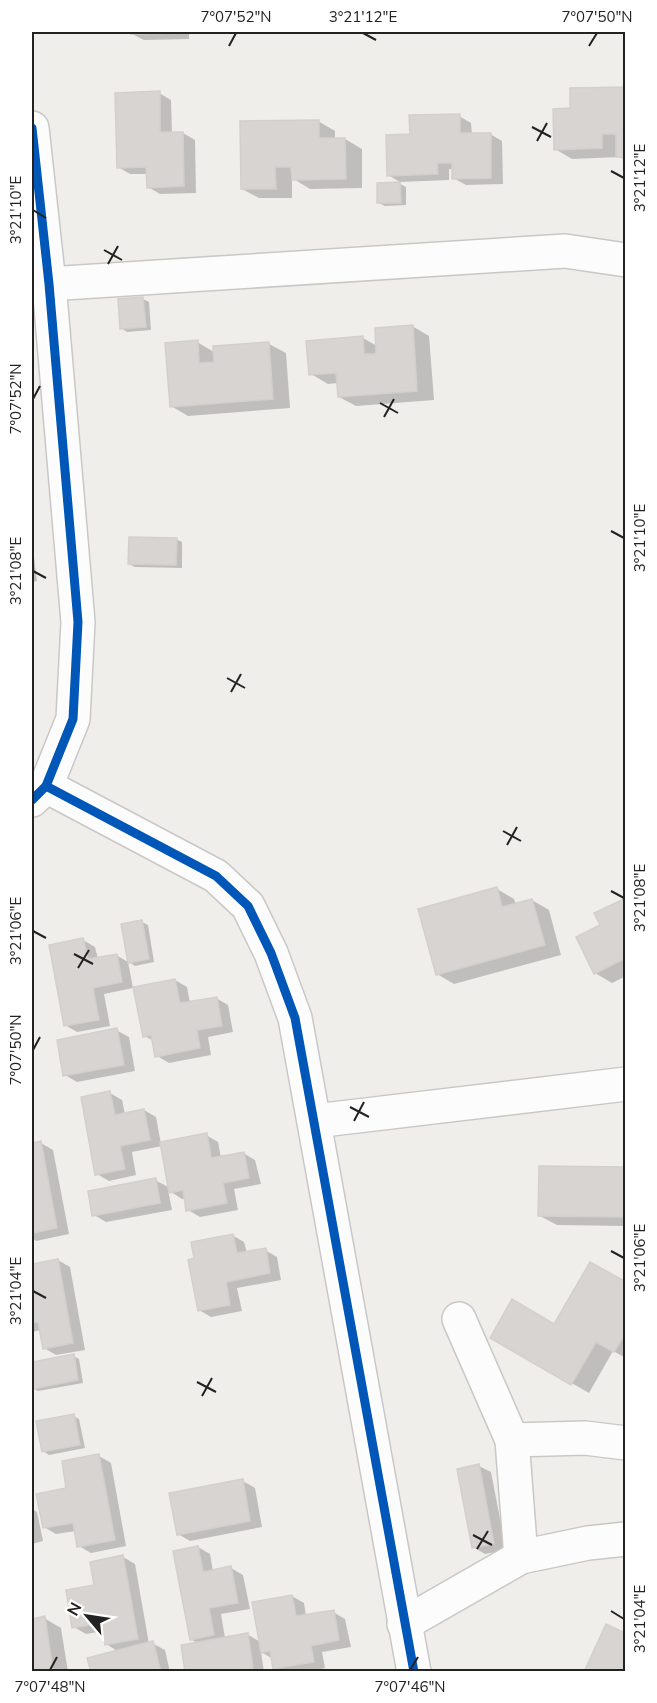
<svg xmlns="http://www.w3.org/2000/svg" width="657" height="1703" viewBox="0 0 657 1703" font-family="Mulish,sans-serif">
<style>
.shadow{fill:#0003}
.building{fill:#d7d4d2;stroke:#d3d0cc;stroke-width:1.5}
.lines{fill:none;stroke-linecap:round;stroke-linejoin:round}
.minor-casing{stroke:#c9c8c7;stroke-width:36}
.minor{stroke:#fdfcfc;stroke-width:33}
.cycleway-casing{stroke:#fff;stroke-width:13}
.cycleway{stroke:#0057b8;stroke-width:9}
.ticks{fill:none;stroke:#222;stroke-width:2}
.neatline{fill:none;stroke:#222;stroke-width:2}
.ticks-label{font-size:15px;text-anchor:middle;fill:#222}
</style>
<rect width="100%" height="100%" fill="#f0eeeb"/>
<g class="shadow">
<polygon points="132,32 189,32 189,39 144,40 132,34"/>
<polygon points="626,89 626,161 620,157 572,159 555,149 572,110"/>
<polygon points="159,93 171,100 172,134 183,133 195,140 196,193 160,194 148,187 148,174 130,174 118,167"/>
<polygon points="459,116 471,123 472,135 490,134 502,141 503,184 466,185 453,178 453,169 449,169 449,180 400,182 388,175 411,136"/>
<polygon points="318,121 335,131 335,139 345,139 362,149 362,188 310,189 292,178 292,198 259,198 242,189"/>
<polygon points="400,184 406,187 406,205 385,206 379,203"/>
<polygon points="143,299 149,302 151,330 127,332 121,328"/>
<polygon points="412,326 429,336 434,400 356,406 339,397 338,383 328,384 311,374 363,338 377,346"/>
<polygon points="197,342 214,352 269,344 286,353 290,408 188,416 171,406"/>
<polygon points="176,539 182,542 182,568 135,567 129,564"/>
<polygon points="32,548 33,549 37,581 32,582"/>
<polygon points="497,889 514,899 516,905 532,900 549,910 561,955 454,984 437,974"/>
<polygon points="626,899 626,976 612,983 595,973 602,926"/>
<polygon points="142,922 148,925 154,962 135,966 129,962"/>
<polygon points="83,940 95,947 98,959 116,955 128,962 133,988 104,994 110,1026 77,1032 65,1025"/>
<polygon points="175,980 187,987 190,1003 216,998 228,1005 233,1032 208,1037 211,1055 169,1063 157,1056 154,1041 144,1036"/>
<polygon points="116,1030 129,1037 135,1071 77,1082 65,1075"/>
<polygon points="110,1093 122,1100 125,1114 144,1110 156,1117 161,1144 206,1135 218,1142 221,1158 243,1153 255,1160 261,1184 234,1189 238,1210 200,1217 188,1210 186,1198 182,1199 168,1190 172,1210 106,1222 94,1215 155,1180 170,1188 162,1146 132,1152 136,1175 109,1181 97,1174"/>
<polygon points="41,1143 53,1150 69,1234 36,1241 32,1238 32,1145"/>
<polygon points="626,1168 626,1226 557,1225 540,1216"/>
<polygon points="232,1235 244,1242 247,1253 265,1250 277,1257 281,1280 237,1288 242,1311 211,1317 199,1310"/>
<polygon points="58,1260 70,1267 85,1350 56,1355 44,1348 41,1330 32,1332 32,1292 34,1292 32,1265"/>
<polygon points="626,1284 626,1358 613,1351 589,1393 492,1337 555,1326"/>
<polygon points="73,1356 79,1359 83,1383 38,1391 32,1388 32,1364"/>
<polygon points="73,1416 79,1419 85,1448 49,1455 43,1451"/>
<polygon points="99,1456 111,1463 126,1546 91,1553 79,1546 76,1531 56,1534 44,1527 68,1489"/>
<polygon points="479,1466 491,1472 506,1550 485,1554 473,1547"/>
<polygon points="243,1481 255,1488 262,1527 190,1541 178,1534"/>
<polygon points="32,1509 37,1512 43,1541 32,1544"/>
<polygon points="198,1547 210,1554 213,1571 231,1568 243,1575 250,1609 221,1614 225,1638 247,1634 260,1642 292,1596 304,1603 306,1616 333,1612 345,1619 351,1647 322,1652 325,1668 308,1672 280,1672 275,1668 273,1659 261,1652 264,1672 187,1672 197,1643 191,1639"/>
<polygon points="123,1557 135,1564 149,1644 152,1643 165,1650 170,1672 92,1672 119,1652 106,1644 104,1631 86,1634 74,1627"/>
<polygon points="44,1618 61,1628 68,1672 32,1672 32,1620"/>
</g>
<g class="building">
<polygon points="131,32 178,32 178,33 131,34"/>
<polygon points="626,87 626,157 616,157 616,134 602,134 602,148 554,150 553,109 570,108 570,88"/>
<polygon points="160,91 160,132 183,132 184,186 147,188 146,167 117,168 115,93"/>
<polygon points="460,114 460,133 491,133 491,178 452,179 452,163 437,163 438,174 387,176 386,135 410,134 409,115"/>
<polygon points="319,120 319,138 345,138 346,179 292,180 291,167 275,167 276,189 241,189 240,121"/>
<polygon points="400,182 401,203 377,203 377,183"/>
<polygon points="143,297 146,327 120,329 118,299"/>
<polygon points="413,325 417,391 338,397 336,373 309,375 306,341 363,336 364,354 376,354 375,328"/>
<polygon points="198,340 199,363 214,362 213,346 269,342 273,399 170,407 165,343"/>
<polygon points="129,537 177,538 176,565 128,564"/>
<polygon points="497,887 502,907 532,899 545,945 436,975 418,909"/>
<polygon points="626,898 626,958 594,974 576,937 600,925 594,913"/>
<polygon points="142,920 149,959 128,963 121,924"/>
<polygon points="83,938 88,959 117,954 122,982 93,988 99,1020 64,1026 49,945"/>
<polygon points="175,979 180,1003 217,997 222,1026 197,1030 200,1048 155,1057 151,1035 143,1037 133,987"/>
<polygon points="117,1028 124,1065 63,1076 57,1040"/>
<polygon points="110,1091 115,1115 144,1109 150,1140 120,1146 125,1169 95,1175 81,1097"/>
<polygon points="207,1133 211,1158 244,1152 249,1178 223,1183 227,1203 186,1211 183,1190 169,1193 160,1142"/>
<polygon points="41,1141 57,1228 32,1233 32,1143"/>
<polygon points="539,1166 626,1167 626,1217 538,1216"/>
<polygon points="156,1178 160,1203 92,1216 88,1191"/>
<polygon points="233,1234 237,1253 266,1248 270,1273 226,1282 230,1305 198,1311 188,1260 194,1258 191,1242"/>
<polygon points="58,1259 73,1343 43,1349 38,1322 32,1323 32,1264"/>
<polygon points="590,1262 626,1282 626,1332 614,1352 596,1342 571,1385 490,1338 512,1299 554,1324"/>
<polygon points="74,1354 78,1380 32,1389 32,1362"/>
<polygon points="74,1414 80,1445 42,1452 36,1421"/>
<polygon points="99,1454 115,1540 77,1547 73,1523 43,1528 36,1494 66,1488 62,1461"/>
<polygon points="479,1464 494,1544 472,1548 457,1469"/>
<polygon points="243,1479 250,1521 177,1535 169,1493"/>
<polygon points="198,1546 203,1572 231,1566 238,1603 209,1608 214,1635 190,1640 173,1551"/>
<polygon points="123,1555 138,1639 105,1645 101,1623 72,1628 66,1590 94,1585 90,1562"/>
<polygon points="292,1595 296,1616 334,1610 339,1640 311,1646 314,1662 273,1669 270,1651 261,1653 252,1602"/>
<polygon points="45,1616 53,1672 32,1672 32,1619"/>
<polygon points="606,1624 625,1633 626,1631 626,1672 584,1672"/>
<polygon points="248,1633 253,1668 234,1672 185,1672 181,1645"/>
<polygon points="153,1641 161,1672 91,1672 87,1658"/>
</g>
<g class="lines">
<g class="minor-casing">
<g id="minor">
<polyline points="32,128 49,284 78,622 73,719 46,786 32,800"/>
<polyline points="32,285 565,251 626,260"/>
<polyline points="46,786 216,876 248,906 271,953 295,1018 414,1672"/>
<polyline points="315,1121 626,1084"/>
<polyline points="459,1319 512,1440 521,1557"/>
<polyline points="512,1440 585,1438 626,1443"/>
<polyline points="404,1624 521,1557 588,1543 626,1539"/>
</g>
</g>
<use href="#minor" class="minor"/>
<g class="cycleway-casing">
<g id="cycleway">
<polyline points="32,128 49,284 78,622 73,719 46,786 32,800"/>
<polyline points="46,786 216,876 248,906 271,953 295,1018 414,1672"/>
</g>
</g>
<use href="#cycleway" class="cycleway"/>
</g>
<path class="ticks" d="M363,33L376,40M229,46L236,33M589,46L597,33M532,127L551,137M537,141L547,123M611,171L624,178M33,210L46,218M104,250L122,260M108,264L118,246M33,399L40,386M380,403L398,413M384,417L394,399M611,531L624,538M33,571L46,578M227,678L245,688M231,692L241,674M503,831L521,841M507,845L517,827M611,891L624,898M33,931L46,938M74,954L93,964M78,968L89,950M33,1050L40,1037M350,1107L369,1117M354,1121L364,1102M611,1251L624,1258M33,1291L46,1298M197,1382L216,1392M202,1396L212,1378M473,1535L492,1545M477,1549L488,1531M611,1611L624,1619M50,1670L57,1657M410,1670L418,1657"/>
<rect width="657" height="1703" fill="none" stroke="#ffffff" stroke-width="66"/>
<g transform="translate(87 1616) rotate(299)" stroke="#ffffff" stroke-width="4.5" paint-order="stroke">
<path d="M0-4.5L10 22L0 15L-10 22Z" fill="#222222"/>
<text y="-9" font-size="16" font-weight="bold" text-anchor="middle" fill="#222222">N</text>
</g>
<rect x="33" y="33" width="591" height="1637" class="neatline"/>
<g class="ticks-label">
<text x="236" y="22">7°07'52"N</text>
<text x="363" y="22">3°21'12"E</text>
<text x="597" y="22">7°07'50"N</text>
<text transform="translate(640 178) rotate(-90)" y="5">3°21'12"E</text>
<text transform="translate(16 210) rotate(-90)" y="5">3°21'10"E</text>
<text transform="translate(16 399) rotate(-90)" y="5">7°07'52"N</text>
<text transform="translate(640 538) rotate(-90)" y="5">3°21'10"E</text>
<text transform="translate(16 571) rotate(-90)" y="5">3°21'08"E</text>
<text transform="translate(640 898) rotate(-90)" y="5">3°21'08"E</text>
<text transform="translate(16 931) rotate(-90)" y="5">3°21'06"E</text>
<text transform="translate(16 1050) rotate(-90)" y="5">7°07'50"N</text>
<text transform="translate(640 1258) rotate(-90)" y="5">3°21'06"E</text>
<text transform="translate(16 1291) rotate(-90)" y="5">3°21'04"E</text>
<text transform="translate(640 1619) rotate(-90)" y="5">3°21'04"E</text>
<text x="50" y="1692">7°07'48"N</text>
<text x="410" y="1692">7°07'46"N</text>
</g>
</svg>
